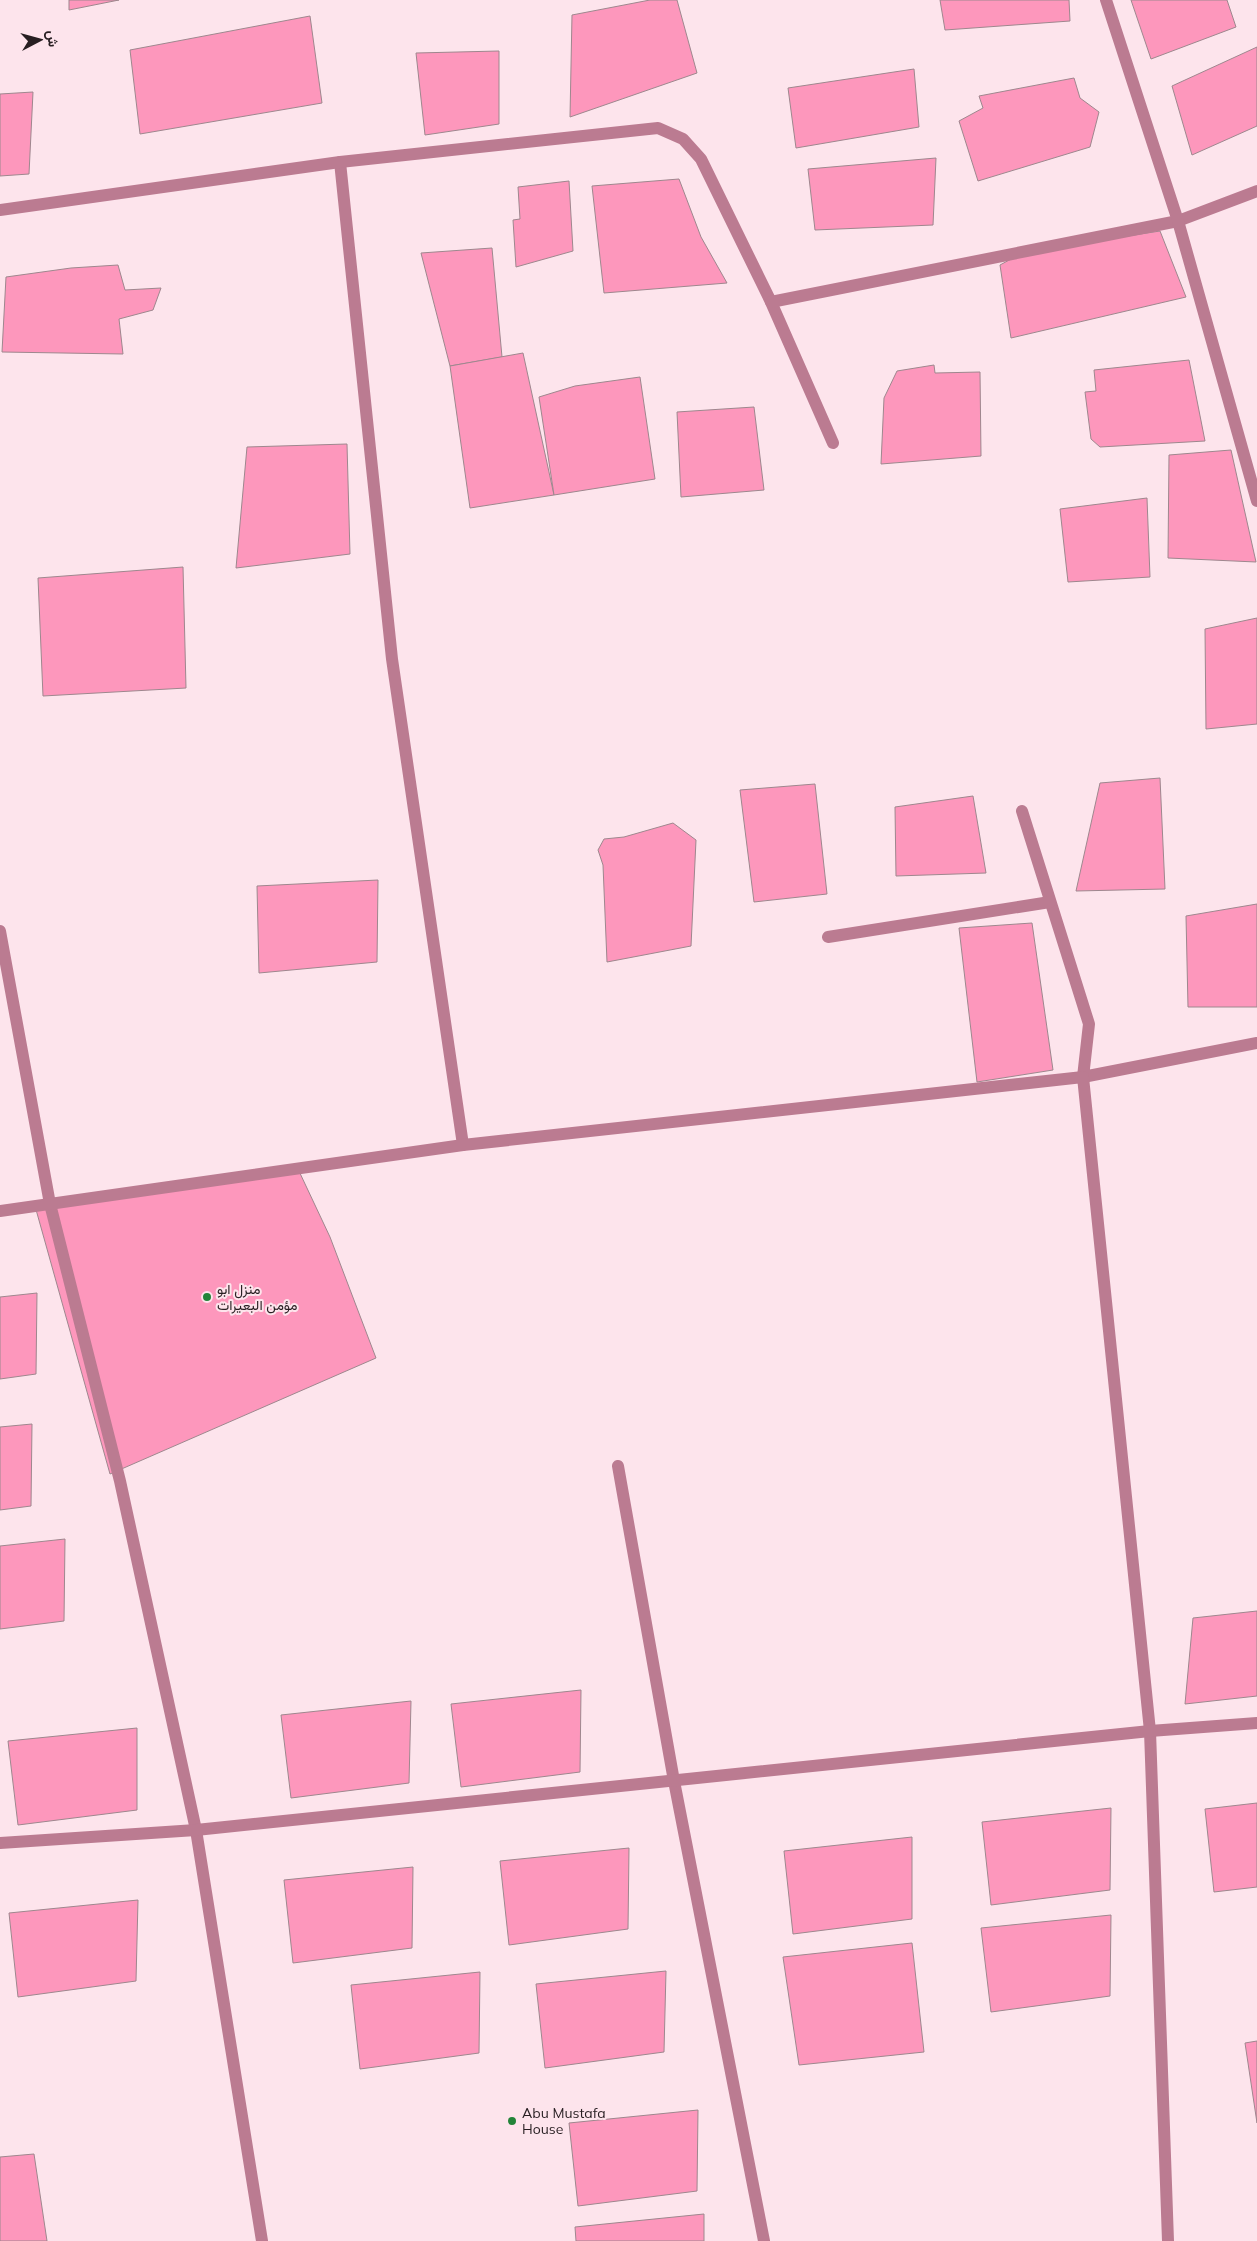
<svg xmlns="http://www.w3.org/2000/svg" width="1257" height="2241" viewBox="0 0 1257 2241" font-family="Mulish,Vazirmatn,sans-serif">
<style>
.building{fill:#fd97bc;stroke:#9e878e}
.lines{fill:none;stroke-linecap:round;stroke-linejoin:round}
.minor{stroke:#bb7b91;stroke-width:12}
.tertiary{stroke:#bb7b91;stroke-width:12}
.poi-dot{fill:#228438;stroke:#fde4ec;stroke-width:2}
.labels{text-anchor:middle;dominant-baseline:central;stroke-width:4;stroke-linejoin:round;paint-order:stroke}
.poi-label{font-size:14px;fill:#271e21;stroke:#fde4ec;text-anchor:start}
</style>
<rect width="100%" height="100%" fill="#fde4ec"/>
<g class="building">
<polygon points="69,0 119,0 69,10"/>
<polygon points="650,0 677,0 697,73 570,117 572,15"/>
<polygon points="940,0 1069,0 1070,21 945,30"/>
<polygon points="1131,0 1227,0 1236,27 1151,59"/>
<polygon points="310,16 322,103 140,134 130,50"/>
<polygon points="1257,47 1257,126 1192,155 1172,86"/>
<polygon points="499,51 499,124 425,135 416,53"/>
<polygon points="914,69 919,127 796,148 788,88"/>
<polygon points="1074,78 1080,98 1099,112 1090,147 978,181 959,121 983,108 979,96"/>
<polygon points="33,92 29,174 0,176 0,94"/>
<polygon points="936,158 933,225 815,230 808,169"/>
<polygon points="679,179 701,237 727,283 604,293 592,186"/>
<polygon points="569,181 573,251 516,267 513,220 520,219 518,187"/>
<polygon points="1160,231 1186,297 1011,338 1000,265 1024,252"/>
<polygon points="492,248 502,357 450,366 421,253"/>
<polygon points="118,265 125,290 161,288 153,310 119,319 123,354 2,352 6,277 71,268"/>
<polygon points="523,353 554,495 470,508 450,366"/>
<polygon points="1189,360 1205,441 1100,447 1091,439 1085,392 1096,391 1094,370"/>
<polygon points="934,365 935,373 980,372 981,456 881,464 884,398 897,371"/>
<polygon points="640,377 655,479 554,495 539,397 575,386"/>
<polygon points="754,407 764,490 681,497 677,412"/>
<polygon points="347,444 350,554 236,568 247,447"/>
<polygon points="1231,450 1256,562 1168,558 1169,455"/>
<polygon points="1147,498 1150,577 1068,582 1060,509"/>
<polygon points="183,567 186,688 43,696 38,578"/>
<polygon points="1257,618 1257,724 1206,729 1205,629"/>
<polygon points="1160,778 1165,889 1076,891 1100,783"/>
<polygon points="815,784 827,894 754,902 740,790"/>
<polygon points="973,796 986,873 896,876 895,807"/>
<polygon points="673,823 696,840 691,946 607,962 603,865 598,850 604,839 624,837"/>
<polygon points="378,880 377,962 259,973 257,886"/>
<polygon points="1257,904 1257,1007 1188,1007 1186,916"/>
<polygon points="1032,923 1053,1070 977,1082 959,928"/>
<polygon points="298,1169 330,1237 376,1358 110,1474 35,1206"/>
<polygon points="37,1293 36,1374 0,1379 0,1297"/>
<polygon points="32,1424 31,1506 0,1510 0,1427"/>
<polygon points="65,1539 64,1621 0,1629 0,1546"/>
<polygon points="1257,1611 1257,1696 1185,1704 1193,1618"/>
<polygon points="581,1690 580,1772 461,1787 451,1704"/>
<polygon points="411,1701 409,1783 291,1798 281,1715"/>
<polygon points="137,1728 137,1810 18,1825 8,1741"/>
<polygon points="1257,1803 1257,1887 1214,1892 1205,1809"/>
<polygon points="1111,1808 1110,1890 991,1905 982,1822"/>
<polygon points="912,1837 912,1919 793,1934 784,1851"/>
<polygon points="629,1848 628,1929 509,1945 500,1861"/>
<polygon points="413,1867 412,1948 293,1963 284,1880"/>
<polygon points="138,1900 136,1981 18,1997 9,1913"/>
<polygon points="1111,1915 1110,1996 991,2012 981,1928"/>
<polygon points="912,1943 924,2052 799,2065 783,1957"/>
<polygon points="666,1971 664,2052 545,2068 536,1984"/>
<polygon points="480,1972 479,2053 360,2069 351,1985"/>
<polygon points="1257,2041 1257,2123 1245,2043"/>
<polygon points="698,2110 697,2191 578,2206 569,2123"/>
<polygon points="34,2154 47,2241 0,2241 0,2157"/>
<polygon points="704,2214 704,2241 576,2241 575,2227"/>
</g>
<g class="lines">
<g class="minor">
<polyline points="340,162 392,659 463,1145"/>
<polyline points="0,210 340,162 658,128 683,139 701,159 771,302 833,443"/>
<polyline points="771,302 1178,221 1257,191"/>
<polyline points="1022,811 1089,1024 1083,1077 1257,1043"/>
<polyline points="0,931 50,1204 120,1481 196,1830 262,2241"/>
<polyline points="828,937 1050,902"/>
<polyline points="0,1211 463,1145 1083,1077 1150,1731 1168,2241"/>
<polyline points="618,1466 674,1781 764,2241"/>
<polyline points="0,1843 196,1830 1150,1731 1257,1723"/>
</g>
<polyline class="tertiary" points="1106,0 1178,221 1257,501"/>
</g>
<g class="poi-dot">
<circle cx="207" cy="1297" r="5"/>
<circle cx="512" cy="2121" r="5"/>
</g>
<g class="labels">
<g class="poi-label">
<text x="217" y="1289">منزل ابو<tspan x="217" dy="16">مؤمن البعيرات</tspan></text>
<text x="522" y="2113">Abu Mustafa<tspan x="522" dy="16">House</tspan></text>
</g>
</g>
<g transform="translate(40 40) rotate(84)" stroke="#fde4ec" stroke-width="4" paint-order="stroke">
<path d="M0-4L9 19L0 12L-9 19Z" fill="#271e21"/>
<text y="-8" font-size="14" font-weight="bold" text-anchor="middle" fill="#271e21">ش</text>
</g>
</svg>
